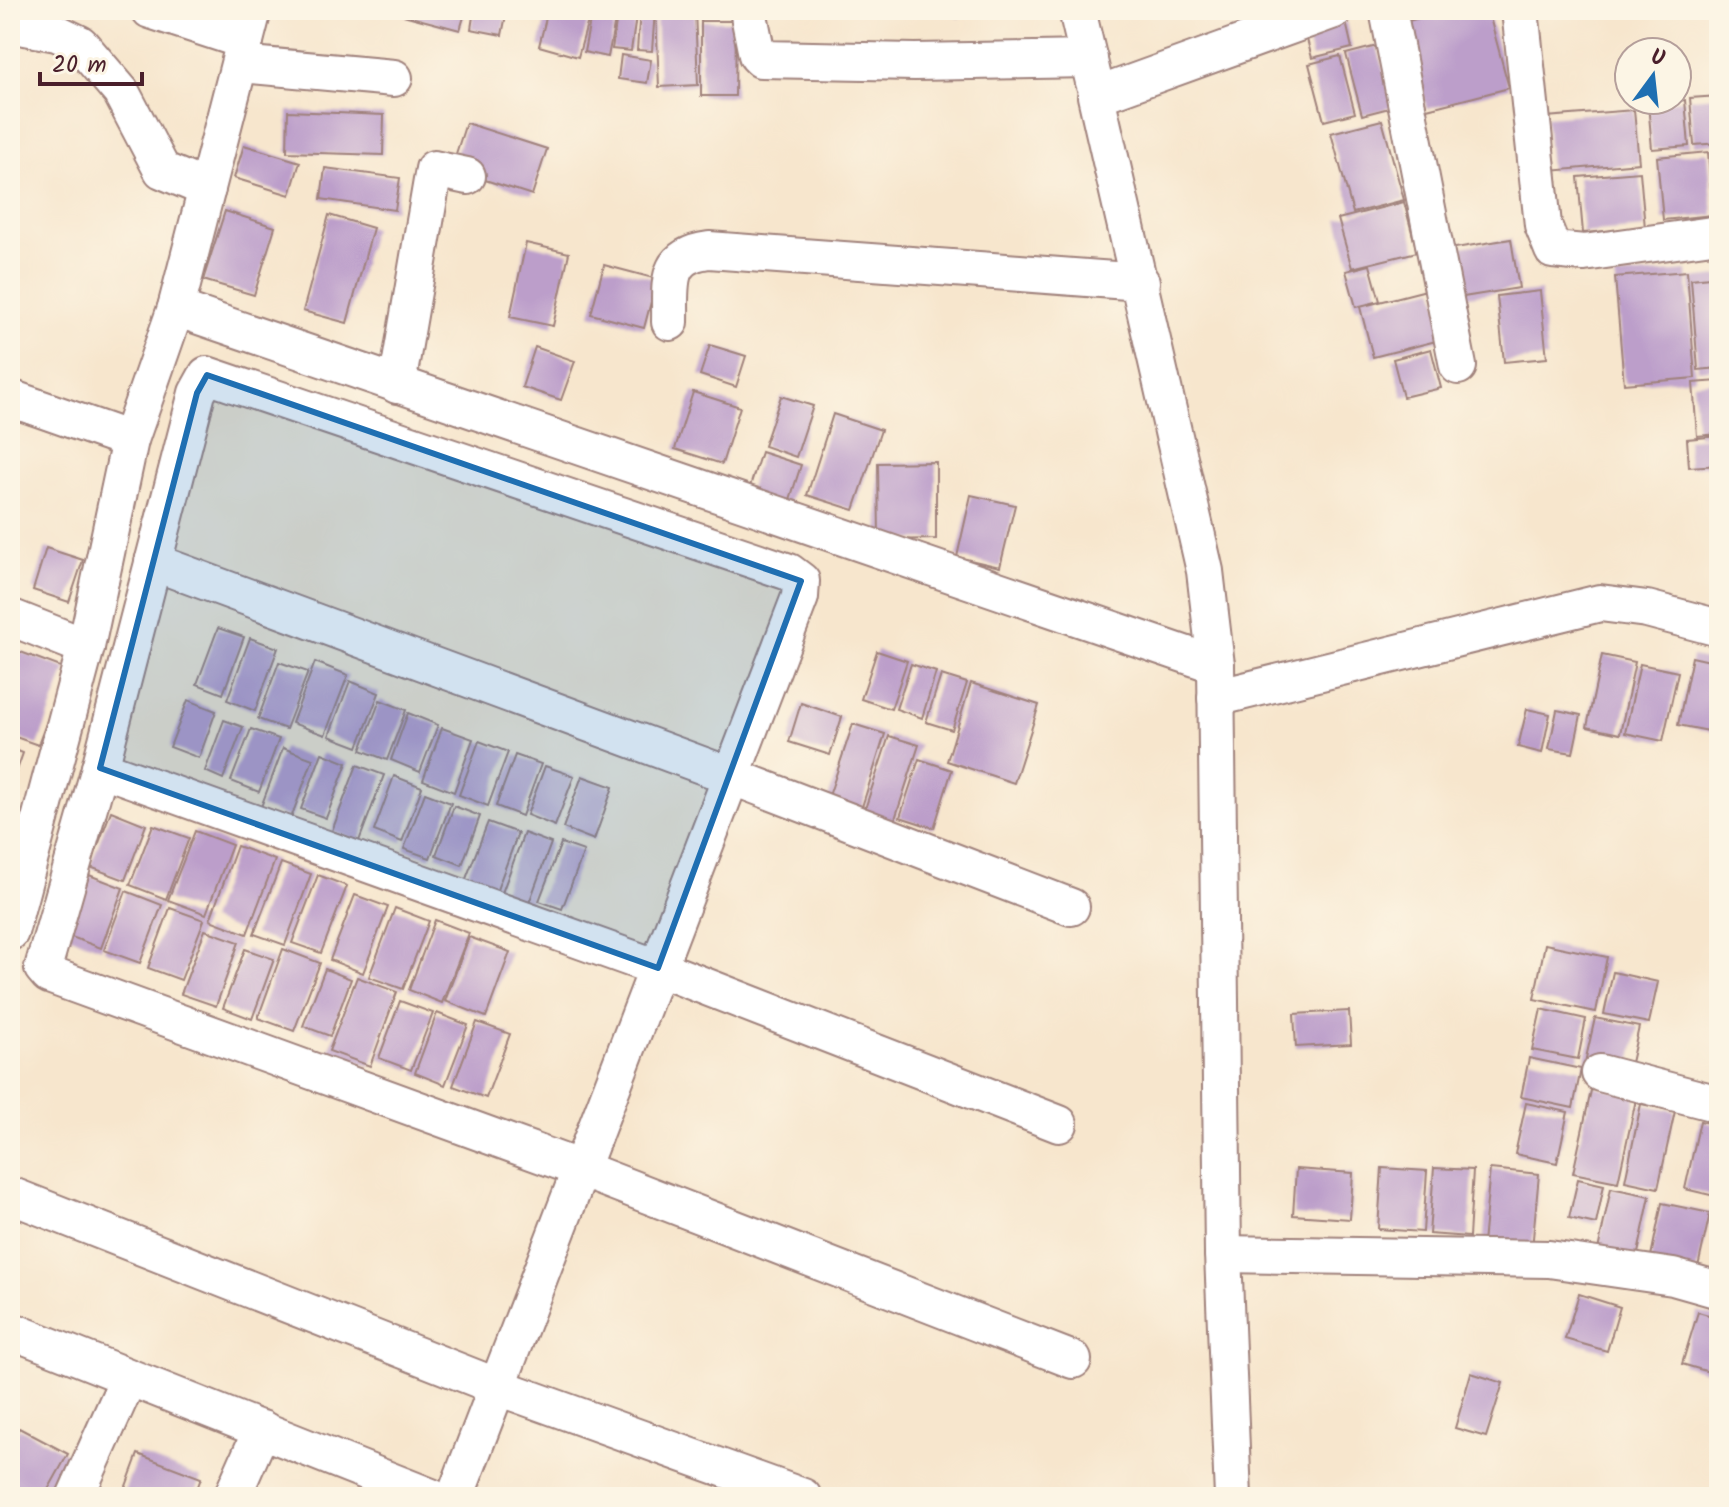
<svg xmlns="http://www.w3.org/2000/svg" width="1729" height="1507" viewBox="0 0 1729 1507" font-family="Kalam,sans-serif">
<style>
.building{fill:#bc9eca}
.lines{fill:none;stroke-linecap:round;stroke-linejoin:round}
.minor-casing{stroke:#a0827c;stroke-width:40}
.minor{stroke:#fff;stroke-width:36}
.marked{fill:#1f6fb2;fill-opacity:0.2;stroke:#1f6fb2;stroke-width:6;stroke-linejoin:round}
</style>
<rect width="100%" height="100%" fill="#fcf5e5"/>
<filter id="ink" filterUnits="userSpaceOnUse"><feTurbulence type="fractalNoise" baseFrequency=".0125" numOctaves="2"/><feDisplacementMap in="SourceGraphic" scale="16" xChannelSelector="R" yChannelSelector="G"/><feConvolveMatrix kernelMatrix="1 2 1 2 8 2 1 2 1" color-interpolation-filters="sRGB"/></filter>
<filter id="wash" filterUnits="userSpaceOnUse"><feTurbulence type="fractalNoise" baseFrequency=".006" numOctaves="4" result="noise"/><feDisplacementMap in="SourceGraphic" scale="32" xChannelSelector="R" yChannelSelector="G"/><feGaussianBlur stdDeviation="1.8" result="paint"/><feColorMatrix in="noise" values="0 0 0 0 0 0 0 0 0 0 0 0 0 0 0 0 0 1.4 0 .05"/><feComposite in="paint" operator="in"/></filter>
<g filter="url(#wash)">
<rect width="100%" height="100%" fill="#f7e6cd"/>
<g id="blocks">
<g class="building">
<polygon points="404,10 466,10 460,30 403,15"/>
<polygon points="474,10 507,10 502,35 471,29"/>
<polygon points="548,10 591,10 578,57 539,46"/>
<polygon points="592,10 617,10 608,57 584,52"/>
<polygon points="618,10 637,10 631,51 612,49"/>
<polygon points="640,10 655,10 652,51 637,50"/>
<polygon points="695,10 698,85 659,87 656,11"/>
<polygon points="955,10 984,10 984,11 957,18"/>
<polygon points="1451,10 1488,10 1509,88 1427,109 1404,22"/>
<polygon points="701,21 736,21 735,96 701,96"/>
<polygon points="1346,22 1352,48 1312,58 1305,32"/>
<polygon points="1377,46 1393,107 1362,115 1346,54"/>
<polygon points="621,55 651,60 647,83 618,79"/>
<polygon points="1340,56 1355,113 1324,121 1309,64"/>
<polygon points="1719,96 1719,143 1694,145 1690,98"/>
<polygon points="1685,100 1689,146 1652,149 1648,103"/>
<polygon points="1634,110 1639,163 1550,171 1546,117"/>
<polygon points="288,111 384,115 383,155 287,152"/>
<polygon points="1382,120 1404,200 1353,213 1331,133"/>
<polygon points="466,123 547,149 532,195 451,169"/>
<polygon points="244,145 300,162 290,195 234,178"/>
<polygon points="1708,152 1713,215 1663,220 1657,157"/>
<polygon points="325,168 400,178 395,210 321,199"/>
<polygon points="1640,172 1645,228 1583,233 1578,177"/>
<polygon points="1404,202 1417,252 1352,268 1338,219"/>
<polygon points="225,211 275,227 254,295 203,280"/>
<polygon points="329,215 373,228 347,323 303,311"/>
<polygon points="1511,239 1519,288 1457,298 1449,249"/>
<polygon points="526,243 569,253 553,326 510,317"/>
<polygon points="604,265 657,279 644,328 591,314"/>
<polygon points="1370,265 1380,301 1356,307 1346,271"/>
<polygon points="1687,271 1695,378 1624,384 1615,277"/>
<polygon points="1719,276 1719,368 1698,370 1691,279"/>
<polygon points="1434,288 1448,338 1373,357 1360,307"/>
<polygon points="1540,291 1547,358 1504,362 1497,296"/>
<polygon points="710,345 746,356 736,387 700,375"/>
<polygon points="535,347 575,361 561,400 522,387"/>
<polygon points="1431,349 1441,388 1403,397 1393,359"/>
<polygon points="1719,381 1719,434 1697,436 1693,383"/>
<polygon points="693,392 740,407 722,464 675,449"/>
<polygon points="781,396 813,406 796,457 764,446"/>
<polygon points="833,414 881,430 854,510 807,495"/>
<polygon points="1719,436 1719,465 1689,467 1687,439"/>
<polygon points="761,452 801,465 786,512 746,499"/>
<polygon points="936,462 936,539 879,540 878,463"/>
<polygon points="971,495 1015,505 1000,567 957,557"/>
<polygon points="46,548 83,560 69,602 33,590"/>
<polygon points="218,628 244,637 223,694 197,684"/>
<polygon points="250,638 278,648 255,711 227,700"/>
<polygon points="10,648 66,669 38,745 10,735"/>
<polygon points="877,651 907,661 891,709 861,699"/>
<polygon points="1602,655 1635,662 1620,734 1587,727"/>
<polygon points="1692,657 1719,663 1719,733 1678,725"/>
<polygon points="279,662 308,672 286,729 258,719"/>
<polygon points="315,662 348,675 325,735 292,723"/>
<polygon points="911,664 936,672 922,718 896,709"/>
<polygon points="1640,664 1678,672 1663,741 1625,733"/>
<polygon points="941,675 967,683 952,730 926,722"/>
<polygon points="350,681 379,693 358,747 329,736"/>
<polygon points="971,683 1039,705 1014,783 947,761"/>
<polygon points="188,700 216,711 199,758 170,747"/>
<polygon points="380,700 406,710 387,760 361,750"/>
<polygon points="801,703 842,717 830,755 789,742"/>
<polygon points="1527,709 1550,714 1542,753 1518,747"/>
<polygon points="1557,710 1581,715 1573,753 1549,749"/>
<polygon points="408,713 438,725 420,772 391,760"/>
<polygon points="224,720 243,727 223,779 205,771"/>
<polygon points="853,724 885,734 861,810 828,799"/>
<polygon points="442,728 473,739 454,792 423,780"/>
<polygon points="251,729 279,739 259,792 231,781"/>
<polygon points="889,736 919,745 894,822 864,812"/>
<polygon points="479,741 508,752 488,806 459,795"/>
<polygon points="10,748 23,753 10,790"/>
<polygon points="283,748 313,759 291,818 261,807"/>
<polygon points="322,753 347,763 326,818 301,809"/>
<polygon points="515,755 541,764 522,816 496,806"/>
<polygon points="919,759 952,770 934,828 900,817"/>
<polygon points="357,765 384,775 359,841 332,831"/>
<polygon points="545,766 574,776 555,826 527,815"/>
<polygon points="394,776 422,787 402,842 374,831"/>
<polygon points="582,776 613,787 594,840 563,828"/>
<polygon points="425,793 451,803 430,858 404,849"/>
<polygon points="454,806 480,816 462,865 436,855"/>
<polygon points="111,811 146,825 125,880 90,867"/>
<polygon points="488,822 518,833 495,895 464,884"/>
<polygon points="153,825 189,838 166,899 130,885"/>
<polygon points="195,831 232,845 206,914 168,900"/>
<polygon points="524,833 551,843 529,903 502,893"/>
<polygon points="561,843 584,851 562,909 539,901"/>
<polygon points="237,846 275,860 247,934 210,920"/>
<polygon points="281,863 311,874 285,945 254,934"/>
<polygon points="89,875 123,888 101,948 66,935"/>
<polygon points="318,875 347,886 321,953 292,943"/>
<polygon points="126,891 162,905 140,963 104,950"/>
<polygon points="355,895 388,907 363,973 330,960"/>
<polygon points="170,908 204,920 181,980 148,968"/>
<polygon points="395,908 429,921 403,989 369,977"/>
<polygon points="435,920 469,933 442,1003 409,990"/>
<polygon points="205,930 239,942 216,1006 181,994"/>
<polygon points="469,937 510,952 486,1017 445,1001"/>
<polygon points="1545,944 1607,957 1596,1012 1534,999"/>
<polygon points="245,949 274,959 252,1019 223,1008"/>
<polygon points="283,949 320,963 294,1031 258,1018"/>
<polygon points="325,969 351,979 330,1036 303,1026"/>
<polygon points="1613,972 1658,982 1649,1023 1604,1014"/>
<polygon points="357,977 397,992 370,1066 329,1051"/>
<polygon points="400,1001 433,1013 411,1070 379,1058"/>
<polygon points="1541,1009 1586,1019 1578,1059 1532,1050"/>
<polygon points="1349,1011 1351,1044 1296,1047 1294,1014"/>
<polygon points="437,1013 468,1025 445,1085 415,1073"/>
<polygon points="1595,1018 1639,1027 1628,1076 1584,1067"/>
<polygon points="477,1022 510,1034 486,1098 453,1086"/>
<polygon points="1529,1058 1581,1069 1573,1108 1521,1097"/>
<polygon points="1592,1086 1637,1095 1618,1182 1573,1173"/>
<polygon points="1526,1103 1568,1112 1557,1163 1515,1154"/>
<polygon points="1641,1104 1675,1111 1658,1188 1625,1181"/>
<polygon points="1700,1121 1719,1125 1719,1197 1685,1189"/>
<polygon points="1382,1168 1427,1171 1423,1232 1378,1229"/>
<polygon points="1434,1168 1473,1170 1469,1237 1429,1234"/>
<polygon points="1296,1169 1353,1173 1350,1219 1293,1215"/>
<polygon points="1490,1169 1539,1174 1532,1249 1483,1244"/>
<polygon points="1578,1179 1604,1185 1596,1224 1569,1218"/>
<polygon points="1611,1188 1650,1196 1637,1258 1598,1250"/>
<polygon points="1662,1203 1710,1213 1696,1276 1649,1266"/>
<polygon points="1579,1294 1620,1307 1607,1351 1565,1339"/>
<polygon points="1698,1312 1719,1318 1719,1375 1682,1364"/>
<polygon points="1471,1373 1503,1383 1486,1437 1455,1428"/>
<polygon points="19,1428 68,1454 44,1497 10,1497 10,1444"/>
<polygon points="138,1454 201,1478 194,1497 122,1497"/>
</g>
</g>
</g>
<g filter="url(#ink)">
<use href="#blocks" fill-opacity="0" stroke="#a0827c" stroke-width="2"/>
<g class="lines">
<g class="minor-casing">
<g id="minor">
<polyline points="150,10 245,41"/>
<polyline points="748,10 757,55 761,59 915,62 1089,59"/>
<polyline points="1077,10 1094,82"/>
<polyline points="1388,10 1458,366"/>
<polyline points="1520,10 1543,225 1553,250 1584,253 1719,234"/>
<polyline points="10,24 57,33 80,44 121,92 162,170 207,189"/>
<polyline points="240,64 394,78"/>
<polyline points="176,308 1216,665"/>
<path d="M670,322C671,284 663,256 709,250L1141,282"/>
<polyline points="397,385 434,169 467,176"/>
<polyline points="10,398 130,440"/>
<polyline points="153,562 731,776 1071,907"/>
<polyline points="10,617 86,647"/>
<polyline points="1216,698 1600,603 1647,609 1719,628"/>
<polyline points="100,768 197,393 207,375 789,572 801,581 800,597 455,1497"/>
<polyline points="10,932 86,647 130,440 176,308 253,10"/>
<polyline points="1600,1073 1719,1104"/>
<polyline points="1059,1124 658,968 100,768 43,968 49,975 581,1169 1073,1360"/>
<polyline points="10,1195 498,1387 803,1497"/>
<polyline points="1223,1254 1549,1259 1673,1277 1719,1290"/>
<polyline points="10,1330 431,1497"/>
<polyline points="75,1497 128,1379"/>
<polyline points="232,1497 262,1429"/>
<polyline points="1233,1497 1223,1254 1216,665 1205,571 1096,96 1334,10"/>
</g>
</g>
<use href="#minor" class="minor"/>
</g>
</g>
<path class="marked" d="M207,375L801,581L658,968L100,768L197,393Z"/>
<rect width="1729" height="1507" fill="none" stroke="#fcf5e5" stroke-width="40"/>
<g transform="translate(1653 76) rotate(15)"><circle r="38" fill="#fcf5e5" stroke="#b59f9b" stroke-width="2"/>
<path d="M0-6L14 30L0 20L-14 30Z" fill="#1f6fb2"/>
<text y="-12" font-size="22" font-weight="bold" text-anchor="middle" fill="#4a1f2b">U</text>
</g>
<path d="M40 72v12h102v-12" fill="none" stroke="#4a1f2b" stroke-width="4"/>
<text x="52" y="72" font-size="24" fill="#4a1f2b" stroke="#fcf5e5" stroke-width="6" paint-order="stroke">20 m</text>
</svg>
